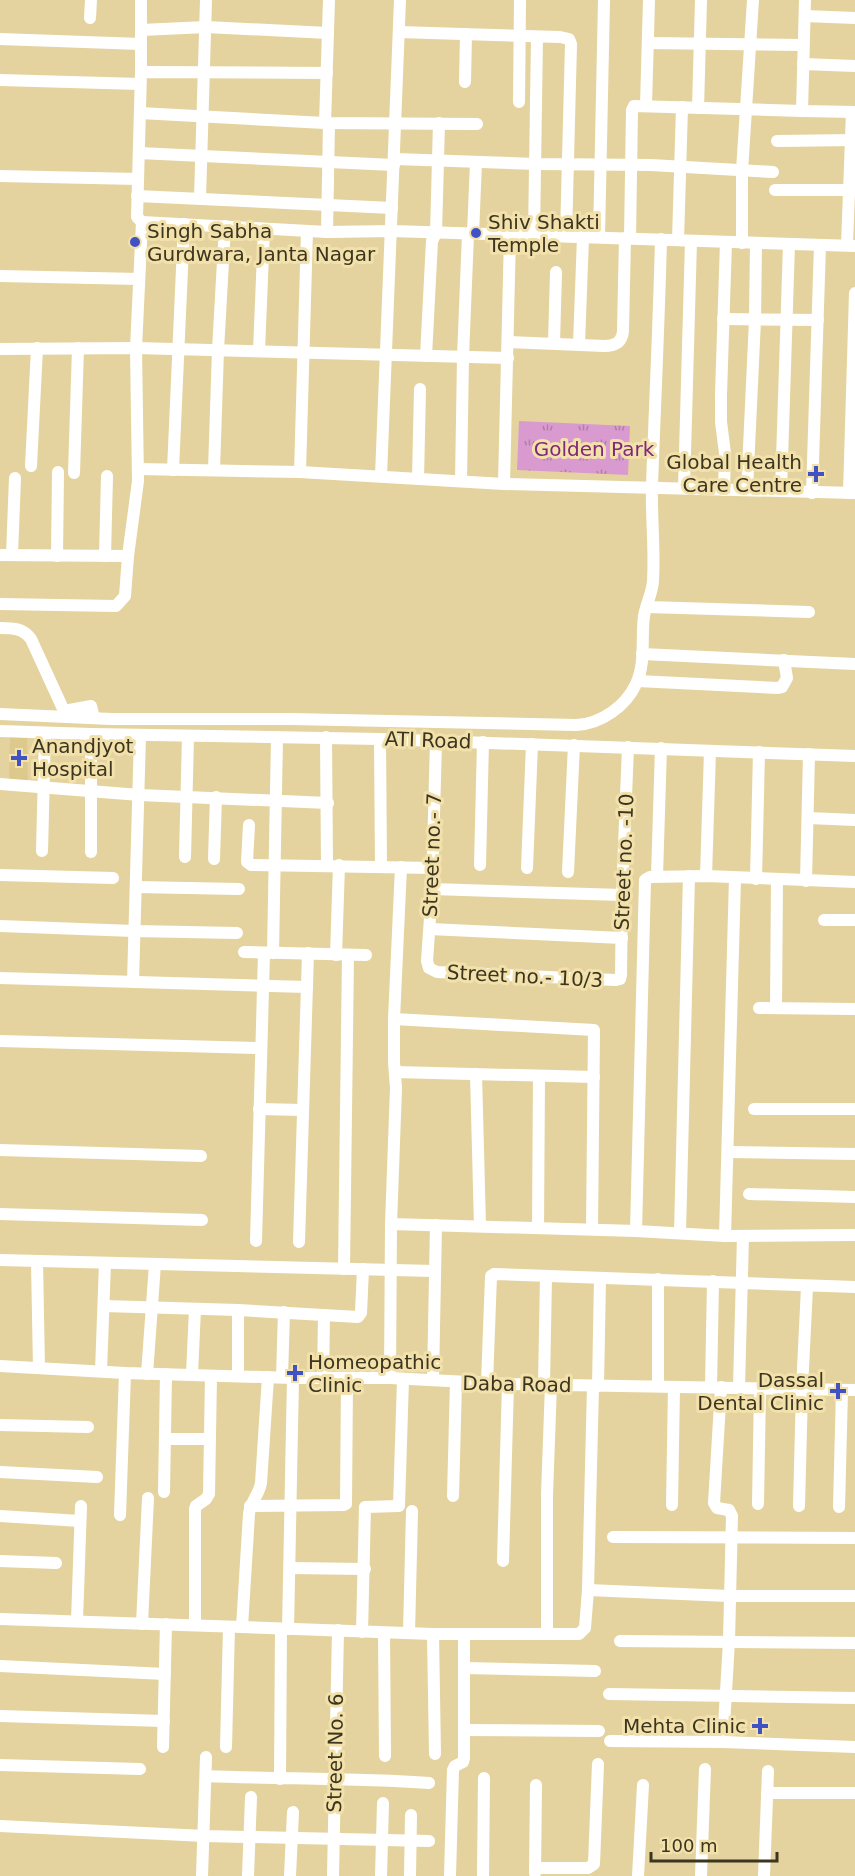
<svg xmlns="http://www.w3.org/2000/svg" width="855" height="1876" viewBox="0 0 855 1876" font-family="'DejaVu Sans',sans-serif">
<style>
.built{fill:#ddc98c}
.park{fill:url(#park-tufts)}
.lines{fill:none;stroke-linecap:round;stroke-linejoin:round}
.minor{stroke:#fff;stroke-width:12}
.poi-dot{fill:#4152c5;stroke:#f2e1ab;stroke-width:2}
.labels{text-anchor:middle;dominant-baseline:central;stroke-width:6;stroke-linejoin:round;paint-order:stroke}
.poi-label{font-size:20px;fill:#3c351f;stroke:#f2e1ab;text-anchor:start}
.park-label{font-size:20px;fill:#812879;stroke:#f2e1ab}
.street-label{font-size:20px;fill:#3c351f;stroke:#f2e1ab}
</style>
<defs>
<pattern id="park-tufts" width="24" height="20" patternUnits="userSpaceOnUse" patternTransform="scale(1.5)"><rect width="24" height="20" fill="#d99ad0"/><path d="M3 7l-1-3M5 7V3M7 7l1-3M15 17l-1-3M17 17v-4M19 17l1-3" fill="none" stroke="#b17ea8"/></pattern>
</defs>
<rect width="100%" height="100%" fill="#e5d39f"/>
<polygon class="built" points="10,735 27,736 28,782 9,780"/>
<polygon class="park" points="519,421 630,426 628,475 517,470"/>
<g class="lines">
<g class="minor">
<polyline points="805,0 802,111 855,112"/>
<polyline points="805,16 855,18"/>
<polyline points="90,18 91,0"/>
<polyline points="141,30 206,27 328,33"/>
<polyline points="399,32 560,37 569,39 571,44 566,236"/>
<polyline points="0,39 141,44"/>
<polyline points="648,43 803,45"/>
<polyline points="803,64 855,66"/>
<polyline points="141,72 141,0"/>
<polyline points="0,80 140,84"/>
<polyline points="465,82 466,34"/>
<polyline points="519,102 520,0"/>
<polyline points="646,105 649,0"/>
<polyline points="698,108 701,0"/>
<polyline points="140,113 325,123 477,124"/>
<polyline points="325,123 329,0"/>
<polyline points="777,141 855,140"/>
<polyline points="139,153 394,165"/>
<polyline points="395,159 536,164 651,165 773,172"/>
<polyline points="0,176 138,179"/>
<polyline points="775,190 855,190"/>
<polyline points="137,196 392,208"/>
<polyline points="200,198 206,0"/>
<polyline points="142,222 137,217 141,72 327,73"/>
<polyline points="327,232 329,123"/>
<polyline points="473,234 476,162"/>
<polyline points="534,235 537,37"/>
<polyline points="599,237 604,0"/>
<polyline points="630,238 632,110 634,106 802,111"/>
<polyline points="678,240 682,107"/>
<polyline points="742,243 742,171 753,0"/>
<polyline points="847,245 852,112"/>
<polyline points="0,276 139,279"/>
<polyline points="723,319 818,320"/>
<path d="M508,342L604,346C614,346 622,343 623,331L625,238"/>
<polyline points="554,343 556,272"/>
<polyline points="579,344 583,237"/>
<polyline points="0,349 136,348 508,358"/>
<polyline points="259,351 264,229"/>
<polyline points="426,356 432,241 436,233 439,123"/>
<polyline points="31,466 37,348"/>
<polyline points="138,469 300,472 504,484 855,493"/>
<polyline points="173,470 184,224"/>
<polyline points="214,470 218,350 225,226"/>
<polyline points="300,472 307,231"/>
<polyline points="74,473 78,348"/>
<polyline points="381,476 400,0"/>
<polyline points="418,479 420,389"/>
<polyline points="461,481 463,357 468,234"/>
<polyline points="504,484 510,235"/>
<polyline points="684,488 691,241"/>
<polyline points="724,490 725,453 721,422 721,394 726,242"/>
<polyline points="747,490 755,320 756,244"/>
<polyline points="781,491 789,244"/>
<polyline points="812,493 820,245"/>
<polyline points="849,493 855,293"/>
<polyline points="0,555 128,556"/>
<polyline points="12,555 15,478"/>
<polyline points="57,556 58,472"/>
<polyline points="105,556 107,476"/>
<polyline points="0,604 116,606 125,596 128,556 138,481 136,348 142,222 327,232 392,231 855,246"/>
<polyline points="647,607 809,612"/>
<path d="M0,628C13,628 23,628 31,639L64,711L91,706L94,718"/>
<polyline points="642,654 855,664"/>
<polyline points="638,681 777,688 782,687 787,678 784,660"/>
<path d="M0,714L111,719H291L576,725C601,724 626,706 636,684C646,663 641,638 644,616C646,604 652,594 653,581C655,549 651,517 652,485C655,403 659,321 661,239"/>
<polyline points="0,731 91,734 380,739 855,756"/>
<polyline points="326,737 327,865"/>
<polyline points="380,739 381,866"/>
<polyline points="436,741 432,889 427,961 429,968 437,972 616,980 620,979 621,975 622,895 628,747"/>
<polyline points="0,784 140,795 328,803"/>
<polyline points="808,818 855,820"/>
<polyline points="249,825 247,862 251,865 433,868"/>
<polyline points="42,851 45,733"/>
<polyline points="91,852 91,734"/>
<polyline points="185,857 188,736"/>
<polyline points="214,859 216,797"/>
<polyline points="480,865 483,742"/>
<polyline points="527,868 532,744"/>
<polyline points="568,872 574,745"/>
<polyline points="0,875 113,878"/>
<polyline points="657,876 661,748"/>
<polyline points="706,876 710,751"/>
<polyline points="756,879 759,752"/>
<polyline points="806,881 809,754"/>
<polyline points="136,887 239,889"/>
<polyline points="432,889 622,895"/>
<polyline points="824,920 855,920"/>
<polyline points="0,926 134,931 237,933"/>
<polyline points="430,929 622,938"/>
<polyline points="244,952 366,955"/>
<polyline points="273,953 277,737"/>
<polyline points="336,955 339,865"/>
<polyline points="0,978 307,987"/>
<polyline points="133,982 140,735"/>
<polyline points="759,1008 855,1009"/>
<polyline points="776,1008 777,880"/>
<polyline points="394,1019 594,1030 592,1229"/>
<polyline points="0,1041 260,1048"/>
<polyline points="395,1072 594,1077"/>
<polyline points="476,1074 480,1226"/>
<polyline points="259,1109 303,1110"/>
<polyline points="754,1109 855,1109"/>
<polyline points="0,1150 201,1156"/>
<polyline points="728,1152 855,1154"/>
<polyline points="749,1194 855,1197"/>
<polyline points="0,1214 202,1220"/>
<polyline points="391,1224 636,1231 725,1236 855,1235"/>
<polyline points="538,1228 539,1076"/>
<polyline points="636,1231 645,880 650,877 706,876 855,882"/>
<polyline points="680,1233 689,876"/>
<polyline points="725,1236 735,878"/>
<polyline points="256,1241 264,953"/>
<polyline points="299,1242 308,953"/>
<polyline points="0,1260 434,1271"/>
<polyline points="37,1262 39,1368"/>
<polyline points="344,1269 348,955"/>
<polyline points="104,1306 238,1310 358,1317 361,1313 363,1269"/>
<polyline points="238,1310 238,1376"/>
<polyline points="0,1366 125,1373 293,1378 390,1378 508,1384 855,1390"/>
<polyline points="101,1371 105,1263"/>
<polyline points="147,1374 155,1264"/>
<polyline points="192,1374 195,1309"/>
<polyline points="282,1377 284,1312"/>
<polyline points="390,1378 391,1224 396,1088 394,1062 394,1019 401,867"/>
<polyline points="323,1379 324,1316"/>
<polyline points="433,1380 436,1225"/>
<polyline points="487,1383 491,1276 494,1274 855,1287"/>
<polyline points="544,1384 546,1277"/>
<polyline points="598,1386 600,1278"/>
<polyline points="658,1386 658,1279"/>
<polyline points="711,1387 713,1281"/>
<polyline points="721,1387 714,1503 717,1508 729,1510 732,1516 729,1641 723,1742"/>
<polyline points="739,1387 743,1236"/>
<polyline points="0,1425 88,1427"/>
<polyline points="165,1439 210,1439"/>
<polyline points="0,1472 97,1477"/>
<polyline points="164,1492 166,1374"/>
<polyline points="453,1496 456,1382"/>
<polyline points="758,1504 760,1389"/>
<polyline points="672,1505 674,1387"/>
<polyline points="250,1506 344,1505 346,1504 347,1379"/>
<polyline points="799,1506 802,1389 807,1287"/>
<polyline points="839,1507 842,1390"/>
<polyline points="120,1515 125,1373"/>
<polyline points="0,1516 80,1521"/>
<polyline points="613,1537 855,1538"/>
<polyline points="0,1561 56,1563"/>
<polyline points="503,1561 508,1384"/>
<polyline points="291,1568 365,1569"/>
<polyline points="588,1590 729,1596 855,1596"/>
<path d="M0,1619L242,1627L249,1514C250,1502 259,1495 261,1483L268,1377"/>
<polyline points="77,1621 81,1506"/>
<polyline points="142,1624 148,1498"/>
<polyline points="195,1625 195,1509 196,1506 206,1499 209,1494 211,1376"/>
<polyline points="242,1627 433,1634 579,1634 585,1628 588,1590 593,1386"/>
<polyline points="288,1629 293,1378"/>
<polyline points="362,1632 365,1507 399,1506 403,1379"/>
<polyline points="384,1633 385,1756"/>
<polyline points="409,1633 412,1511"/>
<polyline points="547,1633 547,1495 551,1384"/>
<polyline points="433,1634 435,1754"/>
<polyline points="620,1641 855,1643"/>
<polyline points="0,1666 165,1674"/>
<polyline points="465,1668 595,1671"/>
<polyline points="609,1694 855,1698"/>
<polyline points="0,1716 164,1721"/>
<polyline points="464,1730 599,1731"/>
<polyline points="610,1741 723,1742 855,1747"/>
<polyline points="163,1747 166,1624"/>
<polyline points="226,1747 229,1627"/>
<polyline points="0,1765 140,1769"/>
<path d="M206,1776C280,1779 355,1778 429,1783"/>
<polyline points="280,1779 281,1629"/>
<polyline points="767,1793 855,1793"/>
<polyline points="0,1826 205,1836 429,1841"/>
<polyline points="535,1868 588,1868 594,1864 598,1764"/>
<polyline points="535,1873 536,1785"/>
<polyline points="202,1876 206,1757"/>
<polyline points="248,1876 251,1797"/>
<polyline points="290,1876 293,1812"/>
<polyline points="333,1876 338,1630"/>
<polyline points="381,1876 383,1803"/>
<polyline points="410,1876 411,1815"/>
<polyline points="450,1876 453,1770 455,1766 463,1762 464,1758 464,1634"/>
<polyline points="483,1876 484,1778"/>
<polyline points="638,1876 643,1785"/>
<polyline points="701,1876 705,1769"/>
<polyline points="764,1876 768,1771"/>
</g>
</g>
<g class="poi-dot">
<circle cx="476" cy="233" r="6"/>
<circle cx="135" cy="242" r="6"/>
<path d="M813 465h6v6h6v6h-6v6h-6v-6h-6v-6h6z"/>
<path d="M16 749h6v6h6v6h-6v6h-6v-6h-6v-6h6z"/>
<path d="M292 1364h6v6h6v6h-6v6h-6v-6h-6v-6h6z"/>
<path d="M835 1382h6v6h6v6h-6v6h-6v-6h-6v-6h6z"/>
<path d="M757 1717h6v6h6v6h-6v6h-6v-6h-6v-6h6z"/>
</g>
<g class="labels">
<g class="poi-label">
<text x="488" y="222">Shiv Shakti<tspan x="488" dy="23">Temple</tspan></text>
<text x="147" y="231">Singh Sabha<tspan x="147" dy="23">Gurdwara, Janta Nagar</tspan></text>
<text x="802" y="462" text-anchor="end">Global Health<tspan x="802" dy="23">Care Centre</tspan></text>
<text x="32" y="746">Anandjyot<tspan x="32" dy="23">Hospital</tspan></text>
<text x="308" y="1362">Homeopathic<tspan x="308" dy="23">Clinic</tspan></text>
<text x="824" y="1380" text-anchor="end">Dassal<tspan x="824" dy="23">Dental Clinic</tspan></text>
<text x="746" y="1726" text-anchor="end">Mehta Clinic</text>
</g>
<g class="park-label">
<text x="594" y="449">Golden Park</text>
</g>
<g class="street-label">
<text transform="translate(428 740) rotate(2)">ATI Road</text>
<text transform="translate(432 855) rotate(-88)">Street no.- 7</text>
<text transform="translate(624 862) rotate(-88)">Street no. -10</text>
<text transform="translate(525 976) rotate(3)">Street no.- 10/3</text>
<text transform="translate(517 1384) rotate(1)">Daba Road</text>
<text transform="translate(335 1753) rotate(-89)">Street No. 6</text>
</g>
</g>
<path d="M651 1852v9h126v-9" fill="none" stroke="#3c351f" stroke-width="3"/>
<text x="660" y="1852" font-size="18" fill="#3c351f" stroke="#f2e1ab" stroke-width="4.5" paint-order="stroke">100 m</text>
</svg>
